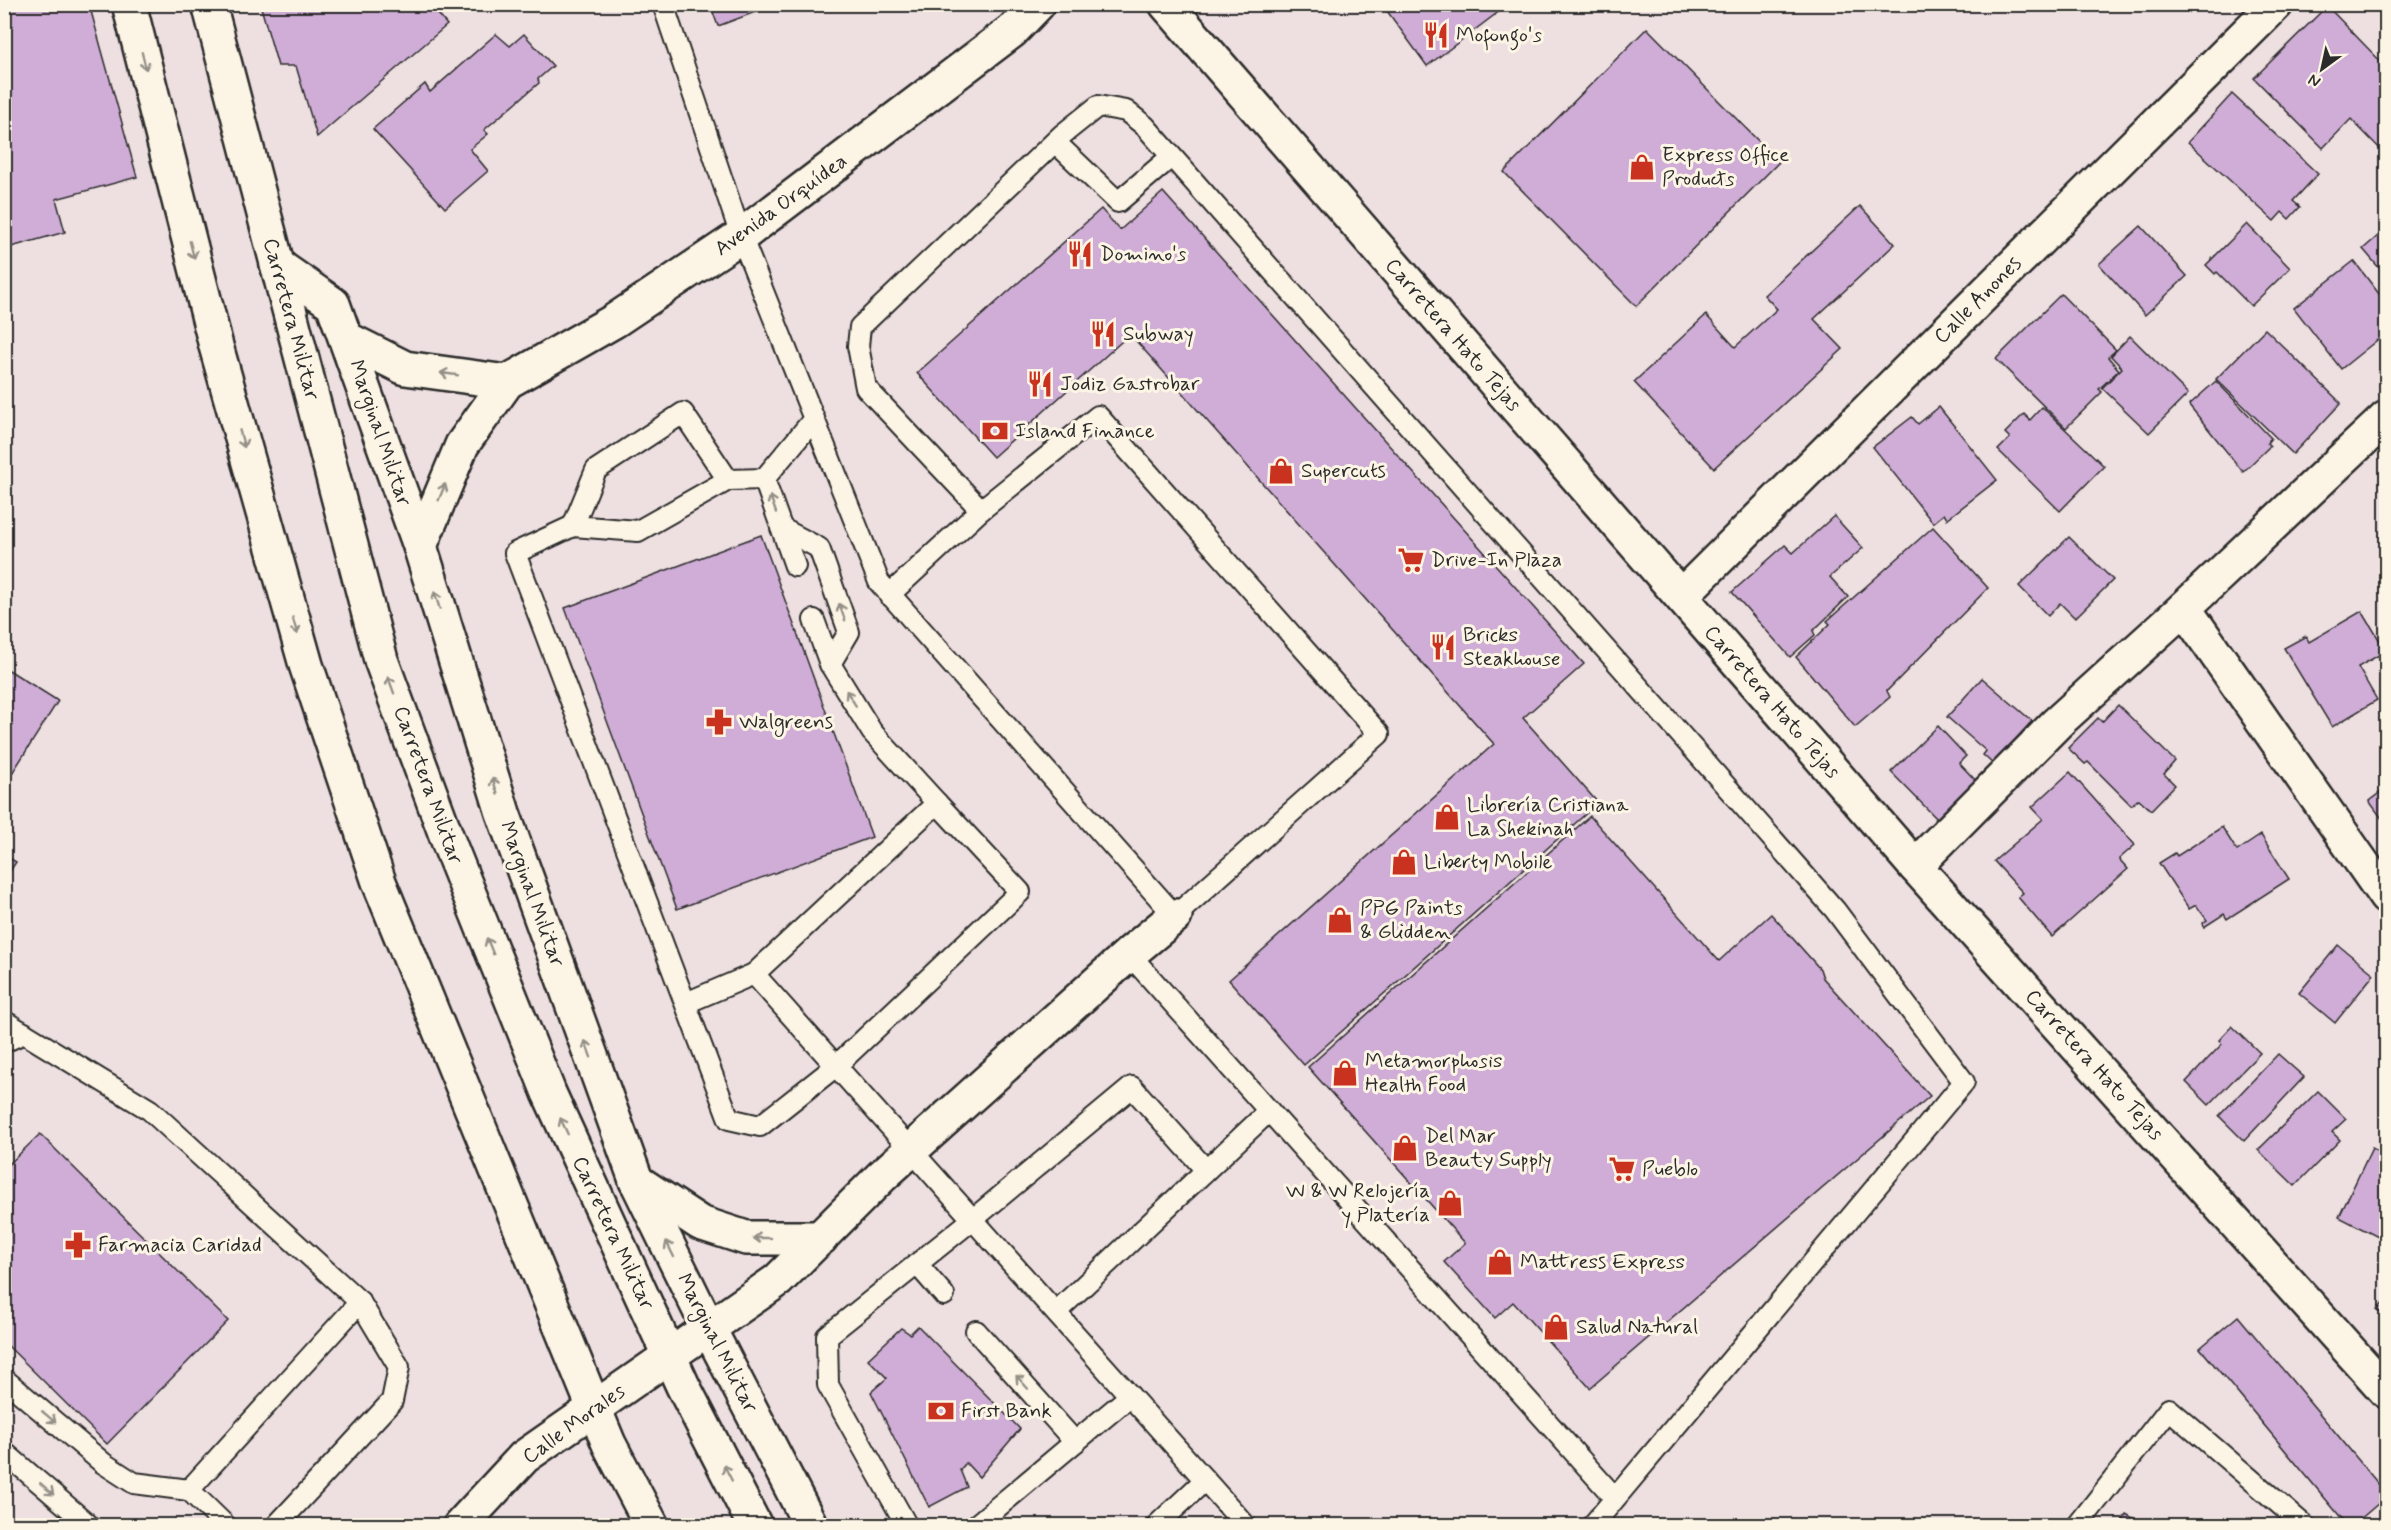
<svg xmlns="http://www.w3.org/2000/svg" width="2391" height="1530" viewBox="0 0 2391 1530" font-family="Mynerve,sans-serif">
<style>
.building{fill:#cfadd7;stroke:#2b2b2b;stroke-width:1.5}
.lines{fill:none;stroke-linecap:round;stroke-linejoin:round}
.lane-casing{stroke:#2b2b2b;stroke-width:24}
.street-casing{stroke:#2b2b2b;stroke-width:38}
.secondary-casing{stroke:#2b2b2b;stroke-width:38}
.primary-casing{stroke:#2b2b2b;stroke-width:38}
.lane{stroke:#fcf5e5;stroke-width:20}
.street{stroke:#fcf5e5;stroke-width:33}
.secondary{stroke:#fcf5e5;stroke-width:33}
.primary{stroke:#fcf5e5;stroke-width:33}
.oneway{stroke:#949088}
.labels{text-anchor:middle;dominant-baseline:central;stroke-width:6;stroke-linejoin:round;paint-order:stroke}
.poi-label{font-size:21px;fill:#2b2b2b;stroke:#fcf5e5;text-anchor:start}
.street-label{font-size:21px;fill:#2b2b2b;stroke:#fcf5e5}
</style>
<rect width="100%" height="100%" fill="#eedfe1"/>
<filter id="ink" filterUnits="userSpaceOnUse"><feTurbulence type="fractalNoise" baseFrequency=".0167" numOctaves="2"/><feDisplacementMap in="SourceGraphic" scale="12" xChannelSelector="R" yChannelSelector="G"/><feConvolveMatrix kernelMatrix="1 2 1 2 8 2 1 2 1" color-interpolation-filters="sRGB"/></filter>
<g filter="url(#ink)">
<g class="building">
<polygon points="4,4 89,4 137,177 56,199 65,232 4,249"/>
<polygon points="260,4 430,4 447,25 317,137 296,66 278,66"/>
<polygon points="710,4 777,4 718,26"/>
<polygon points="1382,4 1509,4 1427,66"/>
<polygon points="2372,4 2386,4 2386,16 2385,17"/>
<polygon points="2327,6 2386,67 2386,155 2351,119 2323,148 2254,78"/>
<polygon points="1647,28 1779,162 1636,306 1504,172"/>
<polygon points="496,34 510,46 524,34 553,66 538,79 539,83 484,130 488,134 470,149 488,171 445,208 373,129 425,84 430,92"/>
<polygon points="2232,94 2318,174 2293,201 2300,207 2289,219 2282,212 2274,221 2188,142"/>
<polygon points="1163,192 1584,664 1523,718 1598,803 1304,1065 1229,980 1494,744 1130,334 993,457 917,373 1101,209 1120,230"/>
<polygon points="1860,206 1895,244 1814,319 1843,349 1714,468 1634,382 1706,315 1735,347 1777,309 1764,295"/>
<polygon points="2247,224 2290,268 2251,306 2217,272 2215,274 2206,265"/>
<polygon points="2141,226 2187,276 2145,315 2099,264"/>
<polygon points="2386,229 2386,276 2363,249"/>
<polygon points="2354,261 2386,303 2386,333 2341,369 2294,308"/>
<polygon points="2061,294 2116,350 2108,357 2119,370 2099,389 2102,392 2066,428 1996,359"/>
<polygon points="2265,329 2341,403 2293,454 2216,379"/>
<polygon points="2130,336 2188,394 2149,433 2102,388 2122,368 2111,356"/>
<polygon points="2216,381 2271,438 2267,443 2270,446 2243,472 2189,405"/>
<polygon points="1939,407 1997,480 1947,519 1944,514 1933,523 1873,447 1912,417 1918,424"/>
<polygon points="2042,407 2104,466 2060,511 1998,450 2010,438 2005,433 2024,414 2030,420"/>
<polygon points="1834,516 1863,548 1830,577 1848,597 1813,631 1815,635 1790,657 1732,592 1785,545 1793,553"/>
<polygon points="1933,527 1988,588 1887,691 1890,697 1855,727 1796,657 1830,624 1827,621"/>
<polygon points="761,535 872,837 677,909 565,608"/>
<polygon points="2069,537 2113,580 2075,618 2060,603 2048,616 2019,586"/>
<polygon points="2362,611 2386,651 2358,667 2377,700 2332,727 2284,648 2306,636 2309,642"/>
<polygon points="4,667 58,701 4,786"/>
<polygon points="1982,678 2032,721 1993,764 1983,755 1986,751 1947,717"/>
<polygon points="2118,705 2175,761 2164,774 2175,785 2151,810 2139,799 2131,805 2088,762 2085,764 2068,748 2098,718 2102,722"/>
<polygon points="1938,726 1966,756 1959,763 1979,784 1940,822 1891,772"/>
<polygon points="2070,772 2135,845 2119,859 2128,869 2052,937 2018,897 2023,893 1994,861 2043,819 2032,807"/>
<polygon points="2386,788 2386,824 2369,801"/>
<polygon points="1590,816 1719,961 1771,914 1820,969 1823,978 1930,1096 1590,1388 1513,1302 1495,1318 1444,1262 1465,1243 1308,1067"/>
<polygon points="2222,827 2237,851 2261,835 2289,879 2227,919 2224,914 2204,927 2203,923 2207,920 2196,905 2189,909 2159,863 2175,853 2177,856"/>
<polygon points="4,855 16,862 4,880"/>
<polygon points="2338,945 2374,974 2335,1023 2299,993"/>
<polygon points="2232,1026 2260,1053 2209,1105 2186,1082 2222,1044 2219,1040"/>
<polygon points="2278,1054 2304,1077 2244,1141 2219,1116"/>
<polygon points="2318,1091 2346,1119 2332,1132 2340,1140 2295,1186 2258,1150"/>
<polygon points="40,1134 228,1321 107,1444 4,1342 4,1169"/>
<polygon points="2372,1148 2386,1155 2386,1241 2339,1217"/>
<polygon points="2385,1300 2386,1301 2386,1318 2377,1309"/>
<polygon points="2238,1316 2386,1493 2386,1497 2352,1526 2348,1526 2200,1348"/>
<polygon points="918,1326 1020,1429 979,1477 966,1463 960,1470 967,1487 929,1507 871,1392 887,1378 868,1359 901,1328 910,1334"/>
<polygon points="2126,1514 2147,1526 2119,1526"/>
</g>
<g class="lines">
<g class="lane-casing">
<g id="lane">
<polyline points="663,4 741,236 879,582 1175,916 1379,734 1098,416 981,510"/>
<polyline points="1055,142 1118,202 1171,157"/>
<polyline points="764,479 795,566"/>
<polyline points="728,480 764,479 814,419"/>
<path d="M573,526L638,531L728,480L683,413L596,470L573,526L515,553L729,1119L760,1126L836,1066L1020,892L937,803L754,974C918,1158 1082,1342 1246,1526"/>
<polyline points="781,528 819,548 849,632 830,664"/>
<polyline points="889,595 981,510 866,388 858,346 860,327 1063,134 1098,106 1126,111 1145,126 1835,910 1964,1082 1592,1526"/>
<polyline points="814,620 830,664 872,732 937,803"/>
<polyline points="1129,954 1615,1498"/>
<polyline points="686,1003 754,974"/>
<polyline points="4,1021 150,1110 360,1302 189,1490 226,1526"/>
<polyline points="4,1042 24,1033"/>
<polyline points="917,1264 944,1295"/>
<polyline points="1056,1312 1269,1111"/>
<polyline points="976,1331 1075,1442"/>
<polyline points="4,1379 103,1463 134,1483 189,1490"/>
<polyline points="4,1452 90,1526"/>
<polyline points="276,1526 392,1401 399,1367 360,1302"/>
<polyline points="907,1526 828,1385 827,1336 972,1220 1132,1087 1206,1170"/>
<polyline points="975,1526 1130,1396"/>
<polyline points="1156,1526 1205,1480"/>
<polyline points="2077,1526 2169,1409 2305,1526"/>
</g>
</g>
<g class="street-casing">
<g id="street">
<polyline points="277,265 333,304 420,546 503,813 636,1180 709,1329 811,1526"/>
<polyline points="347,339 405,368 507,382"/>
<polyline points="420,546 462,445 507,382 614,321 741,236 1012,31 1038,4"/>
<polyline points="1681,596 2276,4"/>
<polyline points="2184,608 2386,897"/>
<polyline points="1915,866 2057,723 2184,608 2386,418"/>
<polyline points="636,1181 700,1223 746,1238 821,1238"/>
<polyline points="460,1526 524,1457 778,1280 882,1176 1129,954 1175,916"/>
</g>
</g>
<g class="secondary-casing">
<polyline id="secondary" points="1166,4 1915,866 2386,1391"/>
</g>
<g class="primary-casing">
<g id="primary">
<polyline points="129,4 216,346 306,665 379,882 594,1408 609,1444 652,1526"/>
<polyline points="209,4 381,660 450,846 549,1093 683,1386 755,1526"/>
</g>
</g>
<use href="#lane" class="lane"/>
<use href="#street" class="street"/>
<use href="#secondary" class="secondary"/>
<use href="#primary" class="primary"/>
</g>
<defs><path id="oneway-shaft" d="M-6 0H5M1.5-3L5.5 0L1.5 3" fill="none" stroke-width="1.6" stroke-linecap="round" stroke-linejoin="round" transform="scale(1.5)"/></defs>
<g class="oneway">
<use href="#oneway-shaft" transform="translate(144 61) rotate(76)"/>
<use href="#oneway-shaft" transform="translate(192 250) rotate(76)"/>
<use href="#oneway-shaft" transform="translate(449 374) rotate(-172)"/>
<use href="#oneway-shaft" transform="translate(242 439) rotate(74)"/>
<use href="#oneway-shaft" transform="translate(442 492) rotate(-68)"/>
<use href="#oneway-shaft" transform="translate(773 504) rotate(-109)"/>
<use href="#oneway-shaft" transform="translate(437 600) rotate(-107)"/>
<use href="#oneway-shaft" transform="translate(842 612) rotate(-110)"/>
<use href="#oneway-shaft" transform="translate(295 626) rotate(74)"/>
<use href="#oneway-shaft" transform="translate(391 685) rotate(-110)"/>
<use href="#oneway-shaft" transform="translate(851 698) rotate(-122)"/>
<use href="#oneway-shaft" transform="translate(495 786) rotate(-107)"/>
<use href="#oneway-shaft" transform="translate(490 946) rotate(-112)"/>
<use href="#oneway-shaft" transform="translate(588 1049) rotate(-110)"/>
<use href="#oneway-shaft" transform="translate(564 1126) rotate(-115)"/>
<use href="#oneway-shaft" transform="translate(762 1238) rotate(180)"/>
<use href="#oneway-shaft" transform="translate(670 1249) rotate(-116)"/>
<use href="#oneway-shaft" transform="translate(1022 1382) rotate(-132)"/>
<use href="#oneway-shaft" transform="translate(49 1417) rotate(40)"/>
<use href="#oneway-shaft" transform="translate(728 1473) rotate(-117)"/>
<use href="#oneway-shaft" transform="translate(47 1489) rotate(41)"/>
</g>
</g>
<defs>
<g id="restaurant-bare" transform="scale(2.07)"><path d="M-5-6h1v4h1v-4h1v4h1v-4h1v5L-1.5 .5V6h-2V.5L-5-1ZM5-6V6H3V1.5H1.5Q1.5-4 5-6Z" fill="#c8321e" stroke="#fcf5e5" stroke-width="2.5" paint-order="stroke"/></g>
<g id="shop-bare" transform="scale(2.07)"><path d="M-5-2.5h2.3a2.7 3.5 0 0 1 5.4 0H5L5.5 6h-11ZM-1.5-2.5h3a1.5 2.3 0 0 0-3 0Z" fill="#c8321e" stroke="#fcf5e5" stroke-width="2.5" paint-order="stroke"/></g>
<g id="bank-bare" transform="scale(2.07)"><path d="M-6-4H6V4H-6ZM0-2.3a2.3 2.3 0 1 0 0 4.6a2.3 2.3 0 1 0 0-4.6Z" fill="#c8321e" stroke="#fcf5e5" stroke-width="2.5" paint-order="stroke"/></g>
<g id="supermarket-bare" transform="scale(2.07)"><path d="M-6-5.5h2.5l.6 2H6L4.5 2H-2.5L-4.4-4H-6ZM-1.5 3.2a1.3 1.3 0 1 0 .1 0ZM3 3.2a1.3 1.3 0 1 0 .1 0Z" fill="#c8321e" stroke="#fcf5e5" stroke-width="2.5" paint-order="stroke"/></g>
<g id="pharmacy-bare" transform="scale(2.07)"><path d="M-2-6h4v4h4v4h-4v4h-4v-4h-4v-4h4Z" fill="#c8321e" stroke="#fcf5e5" stroke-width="2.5" paint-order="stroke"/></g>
</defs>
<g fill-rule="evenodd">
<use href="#restaurant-bare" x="1436" y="35"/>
<use href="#shop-bare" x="1642" y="167"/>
<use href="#restaurant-bare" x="1080" y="254"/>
<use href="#restaurant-bare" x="1103" y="334"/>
<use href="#restaurant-bare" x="1040" y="384"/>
<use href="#bank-bare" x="995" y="431"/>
<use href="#shop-bare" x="1281" y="471"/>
<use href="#supermarket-bare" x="1411" y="560"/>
<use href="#restaurant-bare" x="1443" y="647"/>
<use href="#pharmacy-bare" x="719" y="722"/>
<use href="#shop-bare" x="1447" y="817"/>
<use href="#shop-bare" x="1404" y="862"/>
<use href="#shop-bare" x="1340" y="920"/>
<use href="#shop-bare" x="1345" y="1073"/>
<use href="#shop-bare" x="1405" y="1148"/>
<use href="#supermarket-bare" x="1622" y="1169"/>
<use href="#shop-bare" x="1450" y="1203"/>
<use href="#pharmacy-bare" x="78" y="1245"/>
<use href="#shop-bare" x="1500" y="1262"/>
<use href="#shop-bare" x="1556" y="1327"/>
<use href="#bank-bare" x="941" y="1411"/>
</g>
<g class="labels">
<g class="poi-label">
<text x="1456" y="35">Mofongo's</text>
<text x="1662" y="155">Express Office<tspan x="1662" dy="24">Products</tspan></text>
<text x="1100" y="254">Domino's</text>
<text x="1123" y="334">Subway</text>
<text x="1060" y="384">Jodiz Gastrobar</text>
<text x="1015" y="431">Island Finance</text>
<text x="1301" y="471">Supercuts</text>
<text x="1431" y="560">Drive-In Plaza</text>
<text x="1463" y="635">Bricks<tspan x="1463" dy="24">Steakhouse</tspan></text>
<text x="739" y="722">Walgreens</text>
<text x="1467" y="805">Librería Cristiana<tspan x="1467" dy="24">La Shekinah</tspan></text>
<text x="1424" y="862">Liberty Mobile</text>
<text x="1360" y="908">PPG Paints<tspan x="1360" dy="24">&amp; Glidden</tspan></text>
<text x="1365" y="1061">Metamorphosis<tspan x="1365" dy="24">Health Food</tspan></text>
<text x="1425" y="1136">Del Mar<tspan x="1425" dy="24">Beauty Supply</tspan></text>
<text x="1642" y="1169">Pueblo</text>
<text x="1430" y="1191" text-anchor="end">W &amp; W Relojería<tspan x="1430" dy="24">y Platería</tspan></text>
<text x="98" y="1245">Farmacia Caridad</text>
<text x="1520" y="1262">Mattress Express</text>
<text x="1576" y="1327">Salud Natural</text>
<text x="961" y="1411">First Bank</text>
</g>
<g class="street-label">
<text transform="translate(781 205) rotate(-36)">Avenida Orquídea</text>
<text transform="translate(1978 300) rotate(-45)">Calle Anones</text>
<text transform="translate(291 319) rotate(75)">Carretera Militar</text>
<text transform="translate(1453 335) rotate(49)">Carretera Hato Tejas</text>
<text transform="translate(380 433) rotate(71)">Marginal Militar</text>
<text transform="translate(1772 702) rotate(49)">Carretera Hato Tejas</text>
<text transform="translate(428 785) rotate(70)">Carretera Militar</text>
<text transform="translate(532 894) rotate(70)">Marginal Militar</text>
<text transform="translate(2094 1065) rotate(48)">Carretera Hato Tejas</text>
<text transform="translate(613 1233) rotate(65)">Carretera Militar</text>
<text transform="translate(717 1343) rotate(63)">Marginal Militar</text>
<text transform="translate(574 1424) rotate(-36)">Calle Morales</text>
</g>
</g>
<rect width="2391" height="1530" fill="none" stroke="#fcf5e5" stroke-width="24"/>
<rect x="12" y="12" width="2367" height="1506" fill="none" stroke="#2b2b2b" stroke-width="2" filter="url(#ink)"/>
<g transform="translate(2322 69) rotate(213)" stroke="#fcf5e5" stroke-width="4.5" paint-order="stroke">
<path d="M0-4.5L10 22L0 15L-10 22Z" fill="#2b2b2b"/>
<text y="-9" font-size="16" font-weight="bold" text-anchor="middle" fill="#2b2b2b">N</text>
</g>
</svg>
